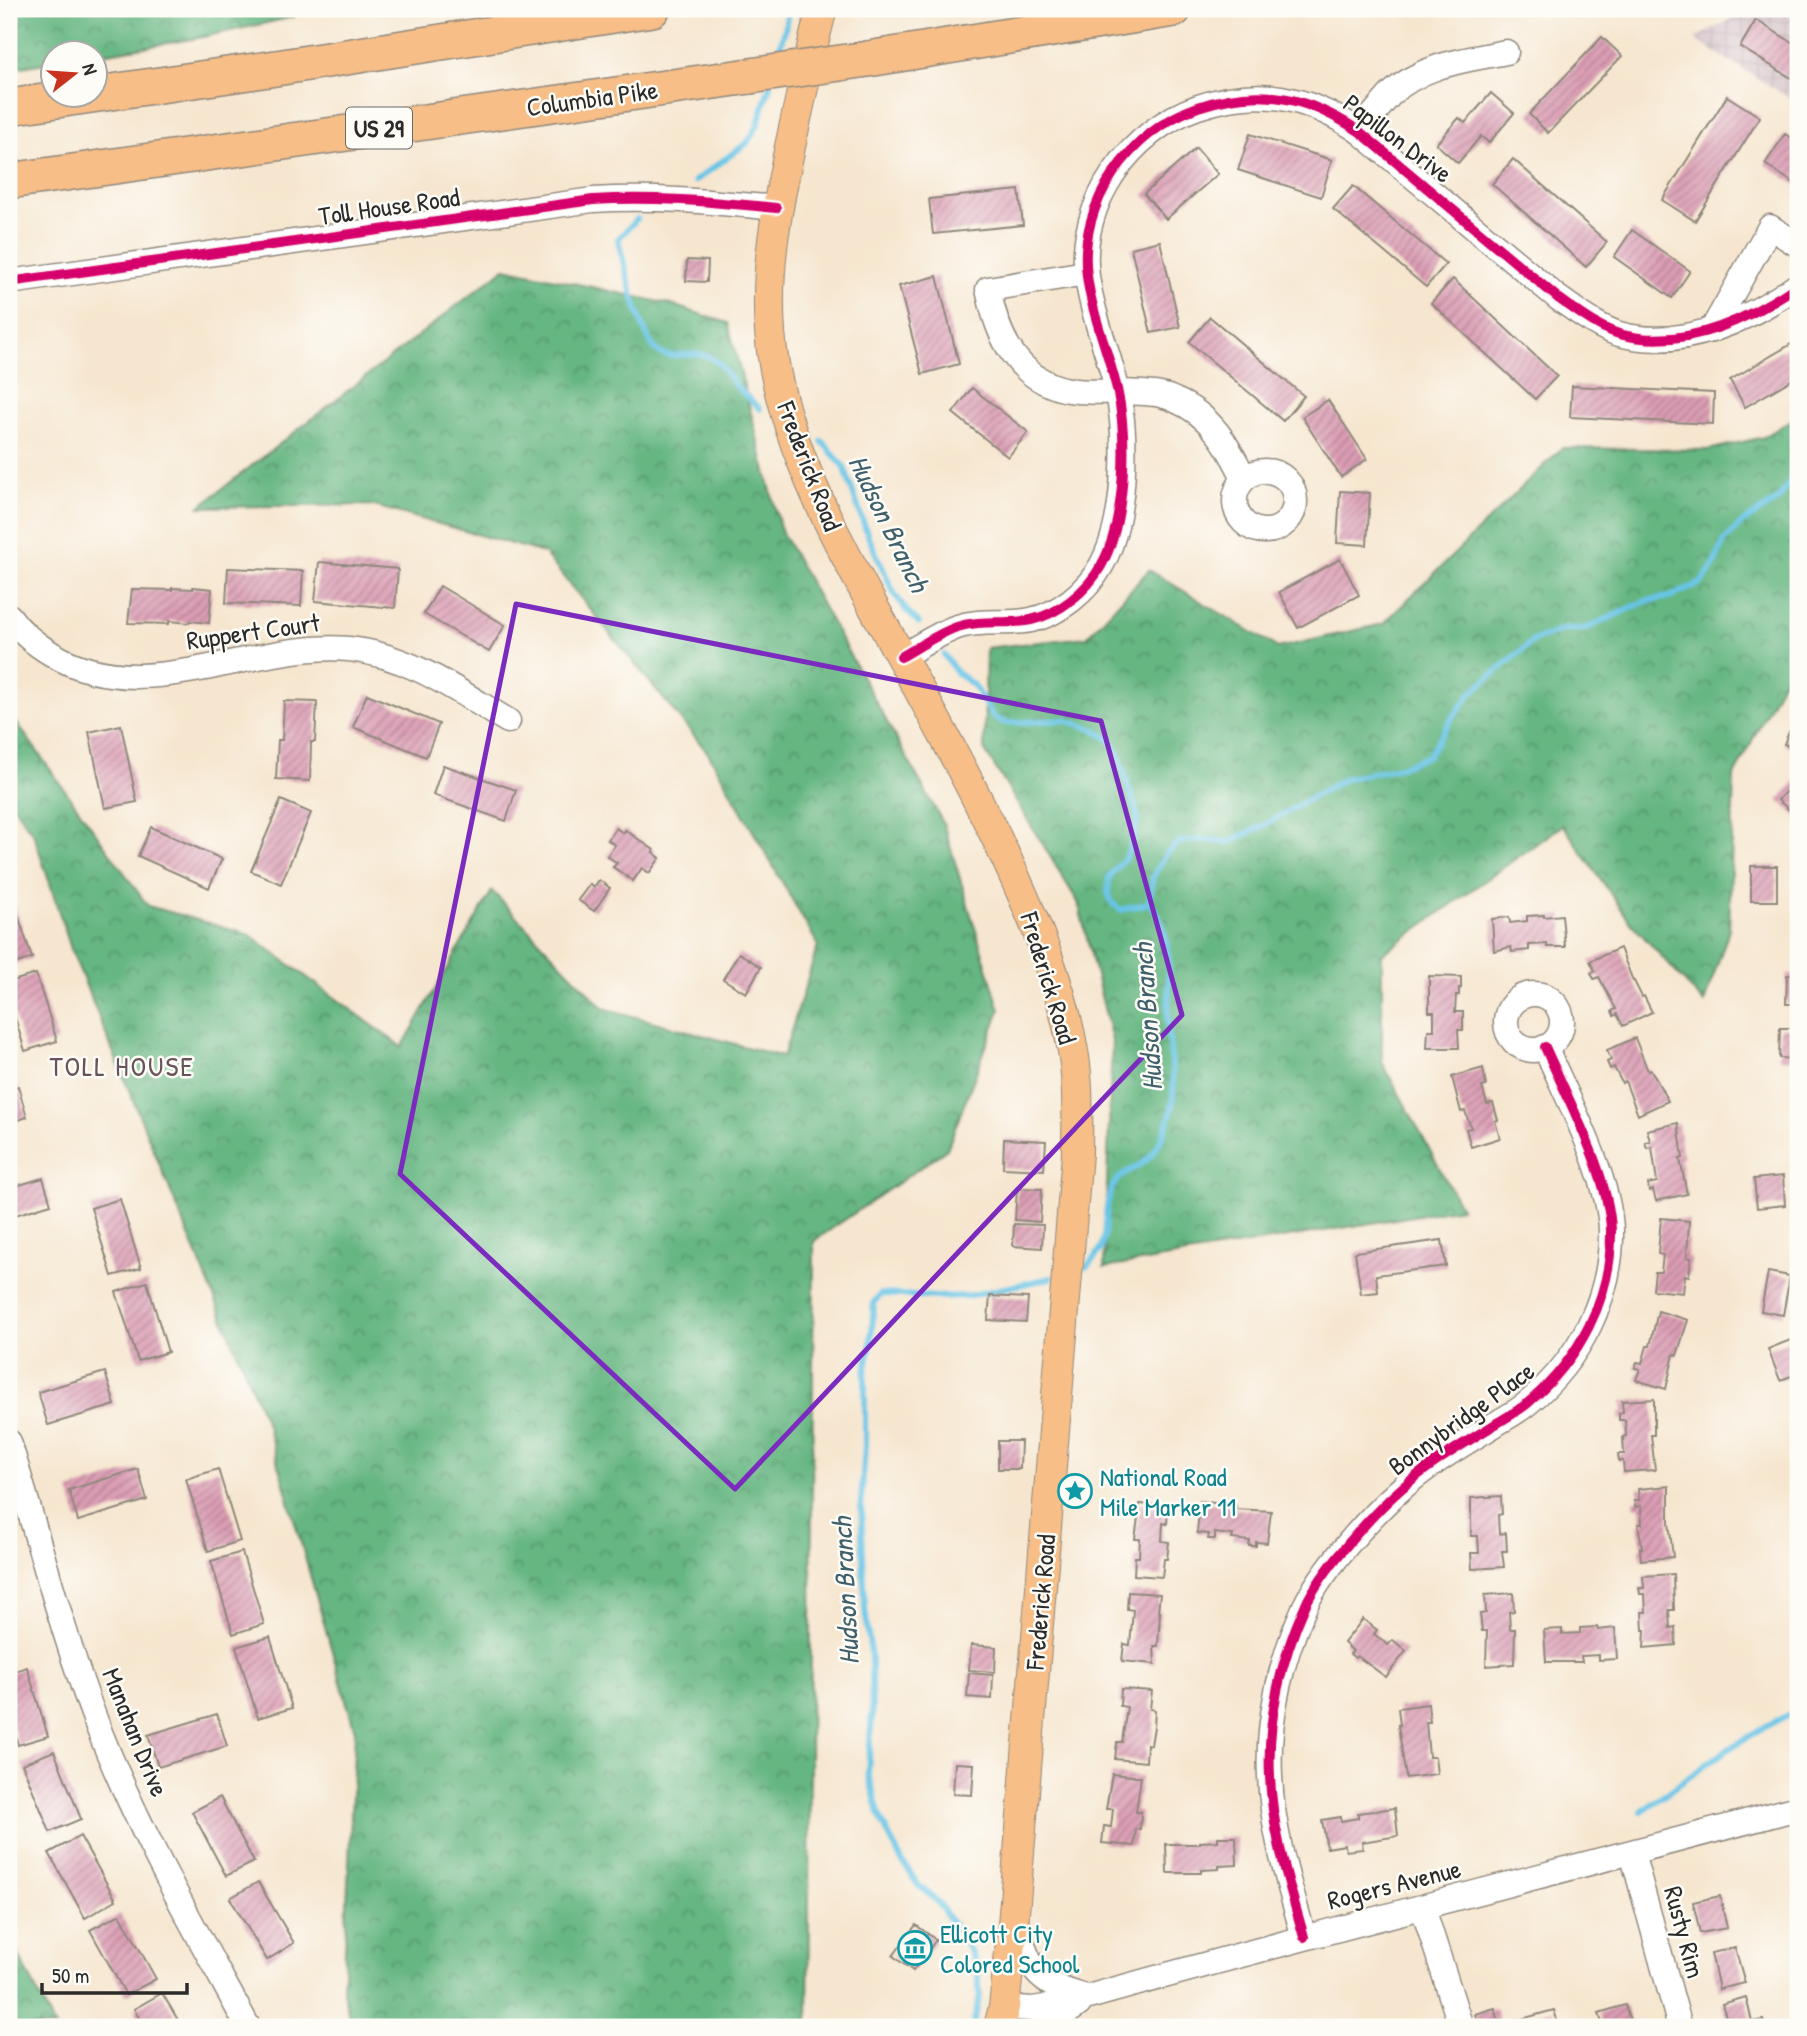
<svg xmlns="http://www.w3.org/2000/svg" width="1807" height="2036" viewBox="0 0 1807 2036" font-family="'Patrick Hand',sans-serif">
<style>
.industrial{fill:url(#industrial-grid)}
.forest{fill:url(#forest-crowns);stroke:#487056;stroke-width:2}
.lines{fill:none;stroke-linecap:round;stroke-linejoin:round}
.stream{stroke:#68c4e6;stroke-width:6}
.building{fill:url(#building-hatch)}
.minor-casing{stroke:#90887d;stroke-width:27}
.major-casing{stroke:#90887d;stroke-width:32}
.highway-casing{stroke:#90887d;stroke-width:38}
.minor{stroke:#fff;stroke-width:24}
.major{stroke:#f7be87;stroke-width:30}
.highway{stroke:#f7be87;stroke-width:35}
.highway-bridge-casing{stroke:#90887d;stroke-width:38;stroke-linecap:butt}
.highway-bridge{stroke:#f7be87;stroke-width:35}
.cycleway-casing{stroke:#fdfcf7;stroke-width:15}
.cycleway{stroke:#d6006c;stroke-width:10}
.marked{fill:none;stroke:#7b2cbf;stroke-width:5;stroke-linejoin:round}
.labels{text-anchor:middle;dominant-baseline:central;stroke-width:5;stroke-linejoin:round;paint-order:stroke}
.shield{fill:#fdfcf7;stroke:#6a6a68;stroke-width:2}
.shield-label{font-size:24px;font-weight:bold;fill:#2b2b2b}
.street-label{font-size:26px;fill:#2b2b2b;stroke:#fdfcf7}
.culture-label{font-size:26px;fill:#0d838f;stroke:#fdfcf7;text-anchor:start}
.water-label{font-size:28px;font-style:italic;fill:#40616c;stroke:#fdfcf7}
.neighbourhood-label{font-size:28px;letter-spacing:2px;fill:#69535b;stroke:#fdfcf7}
</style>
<defs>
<pattern id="industrial-grid" width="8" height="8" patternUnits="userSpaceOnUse" patternTransform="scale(1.75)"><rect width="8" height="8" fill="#d2bdc5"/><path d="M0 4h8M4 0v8" fill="none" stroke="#b4a3a9"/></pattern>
<pattern id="forest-crowns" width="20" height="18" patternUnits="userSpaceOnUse" patternTransform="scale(1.75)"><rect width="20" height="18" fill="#65b681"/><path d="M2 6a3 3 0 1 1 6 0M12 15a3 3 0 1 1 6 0" fill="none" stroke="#53946a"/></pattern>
<pattern id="building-hatch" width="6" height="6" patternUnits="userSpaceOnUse" patternTransform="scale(1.75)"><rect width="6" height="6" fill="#db9db4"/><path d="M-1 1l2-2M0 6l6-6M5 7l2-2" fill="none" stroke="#b28093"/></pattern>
</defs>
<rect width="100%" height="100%" fill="#fdfcf7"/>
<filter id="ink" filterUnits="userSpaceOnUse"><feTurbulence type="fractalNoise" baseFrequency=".0143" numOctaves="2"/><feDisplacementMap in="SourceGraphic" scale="14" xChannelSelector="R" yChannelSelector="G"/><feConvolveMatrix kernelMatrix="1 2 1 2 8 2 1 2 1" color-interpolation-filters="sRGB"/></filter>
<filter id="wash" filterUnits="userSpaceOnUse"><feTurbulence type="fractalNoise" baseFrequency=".00686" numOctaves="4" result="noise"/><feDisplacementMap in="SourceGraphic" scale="28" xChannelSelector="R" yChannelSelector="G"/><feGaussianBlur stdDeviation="1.57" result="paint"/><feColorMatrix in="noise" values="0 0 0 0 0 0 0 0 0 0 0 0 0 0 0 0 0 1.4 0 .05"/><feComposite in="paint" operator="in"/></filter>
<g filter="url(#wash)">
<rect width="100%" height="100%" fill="#f6e6cf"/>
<polygon class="industrial" points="1751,9 1798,9 1798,103 1694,39"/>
<g class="forest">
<polygon points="9,9 297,9 294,17 198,38 95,55 94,52 52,52 52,62 9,69"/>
<polygon points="505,268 669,304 728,323 781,531 943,823 1000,1010 947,1149 814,1241 808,2027 352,2027 343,1992 355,1731 267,1425 72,952 34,835 9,800 9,712 148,906 248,934 402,1047 492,891 603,1008 783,1057 818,945 709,754 544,553 371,505 199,507"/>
<polygon points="1798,416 1798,651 1734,776 1729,930 1704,1003 1631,923 1563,825 1382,954 1382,1062 1461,1208 1104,1268 1112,1040 1078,902 984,749 986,648 1087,637 1149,570 1278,648 1383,624 1562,448 1708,450 1764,437"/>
<polygon points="9,1936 55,2027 9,2027"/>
</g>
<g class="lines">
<g class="stream">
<polyline points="776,61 785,29 788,9"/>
<polyline points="695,181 747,143 757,127 770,85"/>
<path d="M637,219L618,239L620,248C626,271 641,334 656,350C668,362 691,350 707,356C721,361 724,372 733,382C741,392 751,400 760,409"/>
<polyline points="822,441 844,467 868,536 894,593 906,610 919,623"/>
<path d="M944,655L957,673L973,685L994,718L1006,723L1065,720L1093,729L1111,741L1118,753L1138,817L1134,836L1126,857L1109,877L1108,892L1112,903L1121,910L1149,903C1175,925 1168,990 1168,1021C1168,1057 1181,1090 1167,1125C1163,1135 1156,1151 1149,1158C1139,1168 1123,1171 1115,1183C1102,1202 1109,1232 1100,1250C1097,1256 1090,1262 1086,1267"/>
<polyline points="1149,903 1153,876 1166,854 1179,842 1204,840 1229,842 1261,827 1344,779 1400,767 1428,756 1452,718 1473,691 1533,641 1564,629 1585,629 1646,601 1670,597 1701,583 1714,565 1724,541 1742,523 1778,500 1798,468"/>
<path d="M1642,1811C1691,1777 1741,1734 1798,1711"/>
<polyline points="973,2027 980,1994 977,1968 967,1945 937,1901 918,1885 899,1856 880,1817 868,1773 872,1713 871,1657 865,1608 861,1501 865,1448 865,1374 871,1343 874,1302 881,1294 936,1297 967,1296 1051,1278"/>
</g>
</g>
<g id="blocks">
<g class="building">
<polygon points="1756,20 1798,46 1798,82 1740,47"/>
<polygon points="1602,37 1622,56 1548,133 1529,114"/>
<polygon points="1491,93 1514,113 1489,143 1481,136 1458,163 1436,144 1459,118 1465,123"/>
<polygon points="1727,96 1760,117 1695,221 1662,200"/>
<polygon points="1250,134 1332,160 1321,197 1238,170"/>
<polygon points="1785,134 1798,142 1798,186 1765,164"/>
<polygon points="1196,148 1218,174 1166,219 1144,194"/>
<polygon points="1513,159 1607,242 1586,267 1492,184"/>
<polygon points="1353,186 1446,264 1426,287 1333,209"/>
<polygon points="1019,190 1023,225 933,234 929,199"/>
<polygon points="1632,230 1690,271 1672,298 1614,257"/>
<polygon points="1160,241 1180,327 1151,333 1131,248"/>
<polygon points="687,260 708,261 707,282 686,281"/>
<polygon points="937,276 959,364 922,374 899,286"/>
<polygon points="1453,279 1557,376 1535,399 1431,303"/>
<polygon points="1210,317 1304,396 1283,421 1189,342"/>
<polygon points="1798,340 1798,376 1745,407 1730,380"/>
<polygon points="1572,386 1714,393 1713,424 1570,417"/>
<polygon points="972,388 1028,432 1008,457 953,413"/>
<polygon points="1328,400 1367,459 1341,477 1302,417"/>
<polygon points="1340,491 1370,493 1367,545 1337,543"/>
<polygon points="1340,559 1359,595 1298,628 1279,592"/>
<polygon points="319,562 398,569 395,608 315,601"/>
<polygon points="228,568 303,571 301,606 226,603"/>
<polygon points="440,586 505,625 489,652 424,614"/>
<polygon points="193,587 212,589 209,623 190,621 189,623 169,621 169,624 128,623 132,589 172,590 172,588 193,589"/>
<polygon points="367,694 439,724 426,757 353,727"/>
<polygon points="284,701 317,702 315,742 311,742 310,781 276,779 278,740 282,740"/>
<polygon points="1798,710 1798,751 1784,744"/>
<polygon points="121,725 137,802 105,808 89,732"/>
<polygon points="443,765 516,790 506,821 433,795"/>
<polygon points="1795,781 1798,784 1798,818 1778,800"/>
<polygon points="281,800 311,813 281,884 251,871"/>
<polygon points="151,827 222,859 209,888 138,856"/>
<polygon points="616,828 623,833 625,830 654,850 653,852 660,858 649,873 642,868 633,881 613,867 617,863 607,856 615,845 608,840"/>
<rect x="1751" y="866" width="26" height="35"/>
<polygon points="599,880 610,888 594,911 578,900 590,884 594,887"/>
<polygon points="9,888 32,958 9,966"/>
<polygon points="1544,915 1544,917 1562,915 1565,947 1547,947 1547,944 1529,945 1529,950 1512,952 1511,947 1494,951 1492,919 1509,917 1510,923 1527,921 1527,916"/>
<polygon points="1620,948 1633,981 1634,981 1642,997 1644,996 1652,1012 1623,1026 1617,1014 1614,1016 1612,1011 1616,1009 1599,977 1594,979 1591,973 1595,971 1590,961"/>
<polygon points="739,953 761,967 746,993 723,979"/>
<polygon points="36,974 57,1041 25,1051 9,997 9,982"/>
<polygon points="1787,975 1798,975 1798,1004 1786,1004"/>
<polygon points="1429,976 1461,977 1461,988 1459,988 1459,995 1456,995 1455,1012 1463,1012 1463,1030 1458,1030 1459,1048 1427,1048 1428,1030 1434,1030 1434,1012 1429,1012"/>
<polygon points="1780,1028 1798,1028 1798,1059 1779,1058"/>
<polygon points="1635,1038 1648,1071 1651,1070 1668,1101 1638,1115 1625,1081 1622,1083 1614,1067 1610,1069 1607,1062 1611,1060 1607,1050"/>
<polygon points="1483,1068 1486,1086 1482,1087 1487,1104 1493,1103 1498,1120 1495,1121 1500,1138 1471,1147 1466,1129 1471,1128 1465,1111 1461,1112 1452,1077"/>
<polygon points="18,1086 27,1117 9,1123 9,1089"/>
<polygon points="1678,1123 1683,1158 1680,1159 1687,1194 1656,1201 1653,1190 1649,1191 1648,1184 1657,1182 1652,1147 1647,1148 1645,1142 1650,1141 1647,1130"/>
<polygon points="1004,1139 1046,1141 1044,1170 1003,1168"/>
<polygon points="1783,1176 1785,1205 1757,1208 1754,1179"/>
<polygon points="43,1178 51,1204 9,1217 9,1188"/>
<polygon points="1017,1188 1042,1189 1040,1222 1015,1220"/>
<polygon points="120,1199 141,1268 112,1276 91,1208"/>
<polygon points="1661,1218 1689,1221 1687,1257 1691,1258 1689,1276 1685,1275 1683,1293 1653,1290 1655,1272 1661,1272 1663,1255 1658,1254"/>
<polygon points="1014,1224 1043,1225 1042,1248 1013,1246"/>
<polygon points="1442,1240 1446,1266 1376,1275 1378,1292 1361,1294 1355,1252"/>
<polygon points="1768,1272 1790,1276 1783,1315 1761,1311"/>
<polygon points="147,1282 168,1352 138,1361 116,1292"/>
<polygon points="990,1296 1028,1298 1026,1322 988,1320"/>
<polygon points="1658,1311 1688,1320 1677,1355 1674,1354 1666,1389 1636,1380 1640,1369 1635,1368 1637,1362 1642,1363 1647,1346 1650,1346"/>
<polygon points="1793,1339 1798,1353 1798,1374 1780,1380 1768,1349"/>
<polygon points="105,1372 115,1405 48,1425 38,1392"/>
<polygon points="1654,1399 1654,1435 1651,1435 1655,1470 1624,1472 1623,1461 1619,1461 1618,1454 1624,1454 1623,1437 1626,1436 1625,1420 1619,1420 1619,1413 1623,1412 1622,1401"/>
<polygon points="998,1441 1021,1441 1020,1469 998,1469"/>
<polygon points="138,1469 147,1500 78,1521 69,1490"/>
<polygon points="218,1469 240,1541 208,1551 186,1479"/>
<polygon points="1669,1486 1669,1522 1673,1557 1641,1560 1640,1548 1642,1548 1638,1524 1642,1524 1641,1506 1635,1507 1634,1500 1639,1500 1638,1489"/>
<polygon points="1501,1496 1502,1514 1498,1515 1499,1534 1506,1533 1507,1551 1502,1551 1504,1567 1472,1569 1471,1553 1479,1553 1478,1536 1471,1536 1471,1498"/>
<polygon points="1200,1501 1236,1506 1235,1509 1271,1511 1267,1543 1256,1542 1256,1546 1249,1546 1250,1541 1232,1539 1233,1535 1215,1533 1215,1539 1208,1539 1209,1534 1197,1533"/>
<polygon points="1140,1504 1168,1506 1167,1524 1163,1523 1162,1541 1169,1542 1167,1559 1164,1559 1162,1577 1134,1575 1135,1557 1139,1557 1140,1539 1135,1539"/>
<polygon points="242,1552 264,1624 233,1634 211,1561"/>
<polygon points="1673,1574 1674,1610 1669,1610 1670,1628 1675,1627 1676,1645 1644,1648 1645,1630 1643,1630 1642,1612 1646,1612 1645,1594 1640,1594 1639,1588 1644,1588 1643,1576"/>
<polygon points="1128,1592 1160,1594 1158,1611 1160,1612 1158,1646 1154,1646 1155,1664 1122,1661 1124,1644 1130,1645 1133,1610 1127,1609"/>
<polygon points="1513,1593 1514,1611 1509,1612 1510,1629 1515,1629 1514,1664 1486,1666 1487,1631 1482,1631 1480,1614 1486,1613 1485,1595"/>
<polygon points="1363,1619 1377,1630 1374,1634 1388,1645 1393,1640 1406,1651 1386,1677 1357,1656 1355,1658 1350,1654 1353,1651 1344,1643"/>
<polygon points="1597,1627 1598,1630 1615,1628 1617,1659 1599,1660 1599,1655 1581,1656 1582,1662 1546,1662 1544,1630 1562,1629 1562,1634 1580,1633 1580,1628"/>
<polygon points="270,1637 292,1708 258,1718 236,1647"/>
<polygon points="971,1645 996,1647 995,1672 969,1670"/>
<polygon points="27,1667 48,1736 18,1745 9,1713 9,1673"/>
<polygon points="969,1673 993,1675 992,1699 967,1697"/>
<polygon points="1121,1689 1152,1691 1150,1709 1155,1710 1154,1727 1151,1745 1147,1744 1146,1762 1115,1759 1117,1742 1122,1742 1127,1707 1120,1706"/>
<polygon points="1428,1704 1430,1722 1426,1722 1429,1757 1435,1757 1437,1774 1406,1778 1398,1725 1400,1725 1398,1708"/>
<polygon points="217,1714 227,1746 158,1767 148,1735"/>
<polygon points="54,1751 81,1819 50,1832 22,1764"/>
<polygon points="955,1763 974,1764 972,1795 953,1794"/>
<polygon points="1112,1774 1141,1777 1136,1812 1141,1812 1140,1829 1136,1829 1134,1846 1102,1843 1104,1826 1111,1827 1113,1809 1106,1809"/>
<polygon points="220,1797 254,1862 226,1876 192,1812"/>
<polygon points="1395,1808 1398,1836 1362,1842 1363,1849 1346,1851 1345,1845 1327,1848 1322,1820 1340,1817 1341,1821 1358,1818 1358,1813"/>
<polygon points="80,1836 116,1900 85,1918 49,1853"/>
<polygon points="1218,1837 1236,1837 1237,1865 1219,1866 1219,1869 1201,1870 1201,1873 1167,1873 1166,1844 1200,1844 1200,1842 1218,1841"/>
<polygon points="258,1882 294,1943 267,1960 230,1898"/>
<polygon points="1720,1896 1727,1928 1700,1933 1693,1902"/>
<polygon points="120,1914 156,1979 126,1995 90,1930"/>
<polygon points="916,1925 936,1940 913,1971 893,1956"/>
<polygon points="1735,1948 1745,1983 1719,1989 1711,1953"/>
<polygon points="162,1993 171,2008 182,2027 144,2027 134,2009"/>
<polygon points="1746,1997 1752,2022 1763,2020 1765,2027 1729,2027 1722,2004"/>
<polygon points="1625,2005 1632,2027 1603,2027 1599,2013"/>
<polygon points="1495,2008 1500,2025 1554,2010 1559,2027 1479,2027 1475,2014"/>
</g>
</g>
</g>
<g filter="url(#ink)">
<use href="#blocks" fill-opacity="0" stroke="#90887d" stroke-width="2"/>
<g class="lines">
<g class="minor-casing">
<g id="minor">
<path d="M1359,131C1370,119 1380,106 1391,94C1423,64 1466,60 1506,52"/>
<path d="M1086,273L988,289C996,329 1012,371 1054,386C1074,394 1101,391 1123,392C1140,393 1159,392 1175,400C1211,415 1228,445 1244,478"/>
<path d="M9,282L593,200C655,196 714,202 776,208"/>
<polyline points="1712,330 1770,227 1798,245"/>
<circle cx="1265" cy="501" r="30"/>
<path d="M9,616C20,632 35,644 52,654C144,710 253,640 349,649C409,655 458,691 508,721"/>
<path d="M901,657C919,647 937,634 957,627C981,619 1007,625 1031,620C1059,614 1087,591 1101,566C1126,522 1128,437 1117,389C1108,351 1092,315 1087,276C1077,203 1131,130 1198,107C1259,86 1306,96 1359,131L1558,298C1577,311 1597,327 1619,334C1683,351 1748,320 1798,285"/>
<circle cx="1534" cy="1022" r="28"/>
<path d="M9,1442C38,1536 62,1634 98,1727C139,1832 195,1929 248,2027"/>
<polyline points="1632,1853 1680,2027"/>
<polyline points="1423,1908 1461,2027"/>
<path d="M1016,1921C1030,1971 1034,1983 1087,1997"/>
<path d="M1304,1937C1289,1884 1272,1831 1270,1776C1267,1719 1281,1659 1305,1606C1322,1570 1371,1515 1402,1488C1429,1464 1462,1445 1494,1425C1505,1418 1519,1411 1529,1402C1579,1360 1612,1298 1611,1231C1610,1178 1567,1097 1545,1047"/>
<path d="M1004,2007L1032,2009L1060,2005C1305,1935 1552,1874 1798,1808"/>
<polyline points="1047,2027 1079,2004"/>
</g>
</g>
<g class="major-casing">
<path id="major" d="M822,9C811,48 803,88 794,128C777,206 760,284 774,364C790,456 840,547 885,628C927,704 970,781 1007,860C1036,923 1063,988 1074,1057C1079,1089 1077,1122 1077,1154L1013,1925L1004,2007L999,2027"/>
</g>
<g class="highway-casing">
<g id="highway">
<polyline points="868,59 1174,9"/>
<polyline points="9,107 276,68 652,9"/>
<polyline points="9,181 750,76"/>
</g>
</g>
<use href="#minor" class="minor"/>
<use href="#major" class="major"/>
<use href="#highway" class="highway"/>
<g class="highway-bridge-casing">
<polyline id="highway-bridge" points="750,76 868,59"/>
</g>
<use href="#highway-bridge" class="highway-bridge"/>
<g class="cycleway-casing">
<g id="cycleway">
<path d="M9,282L593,200C655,196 714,202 776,208"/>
<path d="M901,657C919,647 937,634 957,627C981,619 1007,625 1031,620C1059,614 1087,591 1101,566C1126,522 1128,437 1117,389C1108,351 1092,315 1087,276C1077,203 1131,130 1198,107C1259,86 1306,96 1359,131L1558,298C1577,311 1597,327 1619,334C1683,351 1748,320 1798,285"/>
<path d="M1304,1937C1289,1884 1272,1831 1270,1776C1267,1719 1281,1659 1305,1606C1322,1570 1371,1515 1402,1488C1429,1464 1462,1445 1494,1425C1505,1418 1519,1411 1529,1402C1579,1360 1612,1298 1611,1231C1610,1178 1567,1097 1545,1047"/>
</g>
</g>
<use href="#cycleway" class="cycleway"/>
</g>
</g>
<path class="marked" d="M516,604L1101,721L1182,1015L735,1489L400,1174Z"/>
<defs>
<g id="sight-ring" transform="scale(1.75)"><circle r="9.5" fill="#fdfcf7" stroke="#0f9aa8" stroke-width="1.5"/><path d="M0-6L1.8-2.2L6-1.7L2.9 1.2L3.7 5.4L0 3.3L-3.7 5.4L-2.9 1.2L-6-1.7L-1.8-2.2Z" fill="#0f9aa8"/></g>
<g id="museum-ring" transform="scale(1.75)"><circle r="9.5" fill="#fdfcf7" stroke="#0f9aa8" stroke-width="1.5"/><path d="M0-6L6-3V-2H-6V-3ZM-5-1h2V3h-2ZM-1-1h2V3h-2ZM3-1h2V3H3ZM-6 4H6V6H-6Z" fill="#0f9aa8"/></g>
</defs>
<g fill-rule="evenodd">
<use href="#sight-ring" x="1075" y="1491"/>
<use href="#museum-ring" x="915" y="1948"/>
</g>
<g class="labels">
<rect class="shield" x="346" y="107.5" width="66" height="41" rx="5"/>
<g class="shield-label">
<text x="379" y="128">US 29</text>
</g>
<g class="street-label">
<text transform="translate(592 98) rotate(-8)">Columbia Pike</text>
<text transform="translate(1398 138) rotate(37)">Papillon Drive</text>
<text transform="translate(389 206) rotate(-8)">Toll House Road</text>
<text transform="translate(810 466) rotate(69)">Frederick Road</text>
<text transform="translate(253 631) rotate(-8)">Ruppert Court</text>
<text transform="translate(1049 978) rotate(73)">Frederick Road</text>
<text transform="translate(1461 1418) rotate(-36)">Bonnybridge Place</text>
<text transform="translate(1040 1602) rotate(-85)">Frederick Road</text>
<text transform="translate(136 1732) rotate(68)">Manahan Drive</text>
<text transform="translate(1394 1884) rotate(-14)">Rogers Avenue</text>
<text transform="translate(1685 1932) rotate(75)">Rusty Rim</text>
</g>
<g class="culture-label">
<text x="1100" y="1476">National Road<tspan x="1100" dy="30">Mile Marker 11</tspan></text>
<text x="940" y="1933">Ellicott City<tspan x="940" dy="30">Colored School</tspan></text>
</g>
<g class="water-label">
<text transform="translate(889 523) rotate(64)">Hudson Branch</text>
<text transform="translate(1147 1017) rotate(-94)">Hudson Branch</text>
<text transform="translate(845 1591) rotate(-93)">Hudson Branch</text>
</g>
<g class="neighbourhood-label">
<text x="122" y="1066">TOLL HOUSE</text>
</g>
</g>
<rect width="1807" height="2036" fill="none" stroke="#fdfcf7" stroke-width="35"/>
<g transform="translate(74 74) rotate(73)"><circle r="33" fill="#fdfcf7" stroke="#a9a8a5" stroke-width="2"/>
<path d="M0-5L12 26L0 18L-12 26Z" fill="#c8321e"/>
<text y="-10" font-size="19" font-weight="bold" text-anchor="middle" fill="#2b2b2b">N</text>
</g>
<path d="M42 1983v10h145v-10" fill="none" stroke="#2b2b2b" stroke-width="3.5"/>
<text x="52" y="1983" font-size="21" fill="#2b2b2b" stroke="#fdfcf7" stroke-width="5" paint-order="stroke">50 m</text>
</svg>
